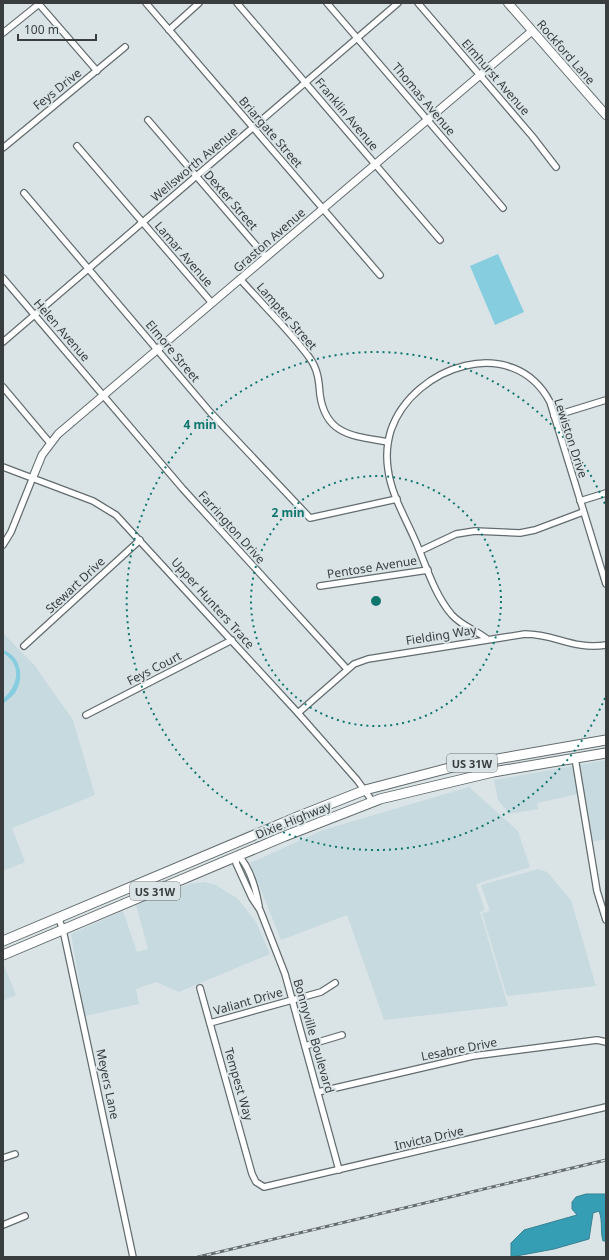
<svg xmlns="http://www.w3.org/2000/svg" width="609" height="1260" viewBox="0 0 609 1260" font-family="'Noto Sans',sans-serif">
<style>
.built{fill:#c7dadf}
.green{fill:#85cddf}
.water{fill:#369eb4;stroke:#378191}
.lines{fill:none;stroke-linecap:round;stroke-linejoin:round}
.minor-casing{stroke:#636c6e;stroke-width:8}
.tertiary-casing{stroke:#636c6e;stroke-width:9}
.secondary-casing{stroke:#636c6e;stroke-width:10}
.primary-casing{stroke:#636c6e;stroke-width:11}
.minor{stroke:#fff;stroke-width:5.5}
.tertiary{stroke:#fff;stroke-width:7}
.secondary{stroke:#fff;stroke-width:8}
.primary{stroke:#fff;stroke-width:9}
.rail-casing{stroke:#666b6d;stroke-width:3}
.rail{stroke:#dae4e7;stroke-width:1.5;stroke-dasharray:4.5;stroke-linecap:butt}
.ring{fill:none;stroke:#0f766e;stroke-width:2;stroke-dasharray:2 4}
.labels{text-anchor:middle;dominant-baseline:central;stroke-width:4;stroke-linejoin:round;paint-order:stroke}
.shield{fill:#dae4e7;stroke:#696f71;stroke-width:1}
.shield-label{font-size:11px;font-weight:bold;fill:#393d3e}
.street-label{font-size:12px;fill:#393d3e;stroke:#dae4e7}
.centre{fill:#0f766e;stroke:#dae4e7;stroke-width:2}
.ring-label{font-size:12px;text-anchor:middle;font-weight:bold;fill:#0f766e;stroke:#dae4e7;stroke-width:4;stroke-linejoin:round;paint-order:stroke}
</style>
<rect width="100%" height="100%" fill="#dae4e7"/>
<g class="built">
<polygon points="3,633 35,666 73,720 95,795 12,828 25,862 3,871"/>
<polygon points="606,760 606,839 592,842 583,793 537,803 538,809 509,814 498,800 494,780"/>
<polygon points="469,787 518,831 530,867 476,884 485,910 480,912 508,1006 384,1020 347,915 281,940 250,863 323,830"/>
<polygon points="538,869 547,872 571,900 596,986 507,996 482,913 490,911 481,885"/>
<polygon points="204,882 216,885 238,899 256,922 270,954 179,992 156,982 136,989 139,1004 85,1016 71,934 123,911 137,952 148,949 136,905 189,884"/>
<polygon points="3,963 16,995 3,1001"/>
</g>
<g class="green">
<polygon points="498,254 524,312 495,325 470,266"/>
<path d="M3,650C21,656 25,678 15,693C12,697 7,700 3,704V699C18,686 23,665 3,653Z"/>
</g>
<path class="water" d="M586,1194H606V1241H603C600,1230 603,1221 599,1211L593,1213L589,1239L554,1249L511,1257V1243L524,1230L577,1215L572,1209V1202L576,1197Z"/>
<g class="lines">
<g class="minor-casing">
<g id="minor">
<polyline points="38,3 97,71"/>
<polyline points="146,3 380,275"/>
<polyline points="237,3 440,240"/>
<polyline points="327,3 503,208"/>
<polyline points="418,3 532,136 556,167"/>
<polyline points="169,30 199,3"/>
<polyline points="3,33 39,4"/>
<polyline points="148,120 266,257"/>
<polyline points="77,146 212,303"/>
<polyline points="3,148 125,47"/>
<polyline points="24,193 210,412 310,518 397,499"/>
<polyline points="3,278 183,489 347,669"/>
<path d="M240,279C263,305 289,330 309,357C318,369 319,381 320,395C326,436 354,436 388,442"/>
<polyline points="3,342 398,3"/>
<polyline points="3,387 50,443"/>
<polyline points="554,416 606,400"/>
<polyline points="3,467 93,501 116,515 298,713 357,780 373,802"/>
<polyline points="580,501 606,493"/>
<polyline points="3,545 11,532 33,477"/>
<polyline points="420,551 456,534 475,531 520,533 535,530 583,512"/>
<polyline points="320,586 428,570"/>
<path d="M487,639C476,630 462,626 452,615C434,594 426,565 415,540C405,517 391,494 388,469C386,456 387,443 391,430C413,366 513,332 550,402L606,584"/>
<polyline points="24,646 140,540"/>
<path d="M298,713L354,664L368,659L525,634C556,634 572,650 606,645"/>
<polyline points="86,715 232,640"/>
<polyline points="575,758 597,891 606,920"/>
<polyline points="238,855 236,863 252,898 260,910 285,974 339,1170"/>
<path d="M238,855C250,867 256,890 259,906"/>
<polyline points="58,917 63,930 68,953 133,1257"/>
<polyline points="200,988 252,1174 256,1182 264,1187 606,1107"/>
<polyline points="210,1023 321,992 335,983"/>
<polyline points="305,1046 342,1035"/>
<polyline points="318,1092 473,1056 597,1040 606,1042"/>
<polyline points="3,1158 15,1154"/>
<polyline points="3,1225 25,1216"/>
</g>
</g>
<g class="tertiary-casing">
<polyline id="tertiary" points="33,477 42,455 58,434 532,31"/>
</g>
<g class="secondary-casing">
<polyline id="secondary" points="508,3 606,115"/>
</g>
<g class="primary-casing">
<g id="primary">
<polyline points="3,941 297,817 365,790 457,766 606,740"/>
<polyline points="3,955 285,836 380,799 493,772 606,753"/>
</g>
</g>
<use href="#minor" class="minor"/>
<use href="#tertiary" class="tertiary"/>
<use href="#secondary" class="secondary"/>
<use href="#primary" class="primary"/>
<g class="rail-casing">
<polyline id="rail" points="198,1257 606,1160"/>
</g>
<use href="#rail" class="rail"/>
</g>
<g class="ring">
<circle cx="376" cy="601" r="125"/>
<path d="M605 698A249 249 0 1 1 605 504"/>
</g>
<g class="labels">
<g class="shield">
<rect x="447" y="754" width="50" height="18" rx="3"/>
<rect x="130" y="882" width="50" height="18" rx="3"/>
</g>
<g class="shield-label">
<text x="472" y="763">US 31W</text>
<text x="155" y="891">US 31W</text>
</g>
<g class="street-label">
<text transform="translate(566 52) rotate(49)">Rockford Lane</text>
<text transform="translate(496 77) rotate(49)">Elmhurst Avenue</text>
<text transform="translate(57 89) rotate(-39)">Feys Drive</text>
<text transform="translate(424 99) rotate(50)">Thomas Avenue</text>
<text transform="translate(347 114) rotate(50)">Franklin Avenue</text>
<text transform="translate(271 132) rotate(49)">Briargate Street</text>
<text transform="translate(194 164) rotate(-40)">Wellsworth Avenue</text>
<text transform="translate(231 200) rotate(49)">Dexter Street</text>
<text transform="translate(269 240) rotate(-41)">Graston Avenue</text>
<text transform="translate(184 254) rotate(49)">Lamar Avenue</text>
<text transform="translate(287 316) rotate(49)">Lampter Street</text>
<text transform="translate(62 330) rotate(49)">Helen Avenue</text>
<text transform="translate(173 351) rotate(50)">Elmore Street</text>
<text transform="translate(571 438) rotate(72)">Lewiston Drive</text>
<text transform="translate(232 527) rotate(48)">Farrington Drive</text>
<text transform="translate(372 567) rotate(-9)">Pentose Avenue</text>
<text transform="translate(75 585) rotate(-43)">Stewart Drive</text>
<text transform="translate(213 603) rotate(48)">Upper Hunters Trace</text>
<text transform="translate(441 635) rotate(-9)">Fielding Way</text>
<text transform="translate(154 668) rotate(-27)">Feys Court</text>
<text transform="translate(293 820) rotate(-22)">Dixie Highway</text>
<text transform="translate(248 1001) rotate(-16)">Valiant Drive</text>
<text transform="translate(314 1036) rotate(74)">Bonnyville Boulevard</text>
<text transform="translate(459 1049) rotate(-11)">Lesabre Drive</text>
<text transform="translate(108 1084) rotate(78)">Meyers Lane</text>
<text transform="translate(239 1084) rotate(74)">Tempest Way</text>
<text transform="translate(429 1138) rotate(-13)">Invicta Drive</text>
</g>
</g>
<circle cx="376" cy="601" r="6" class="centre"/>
<g class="ring-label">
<text x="200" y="429">4 min</text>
<text x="288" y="517">2 min</text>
</g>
<rect width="609" height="1260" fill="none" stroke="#393d3e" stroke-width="8"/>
<path d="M18 34v6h78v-6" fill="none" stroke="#393d3e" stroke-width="2"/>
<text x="24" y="34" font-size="12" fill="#393d3e" stroke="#dae4e7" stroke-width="3" paint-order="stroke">100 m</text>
</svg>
